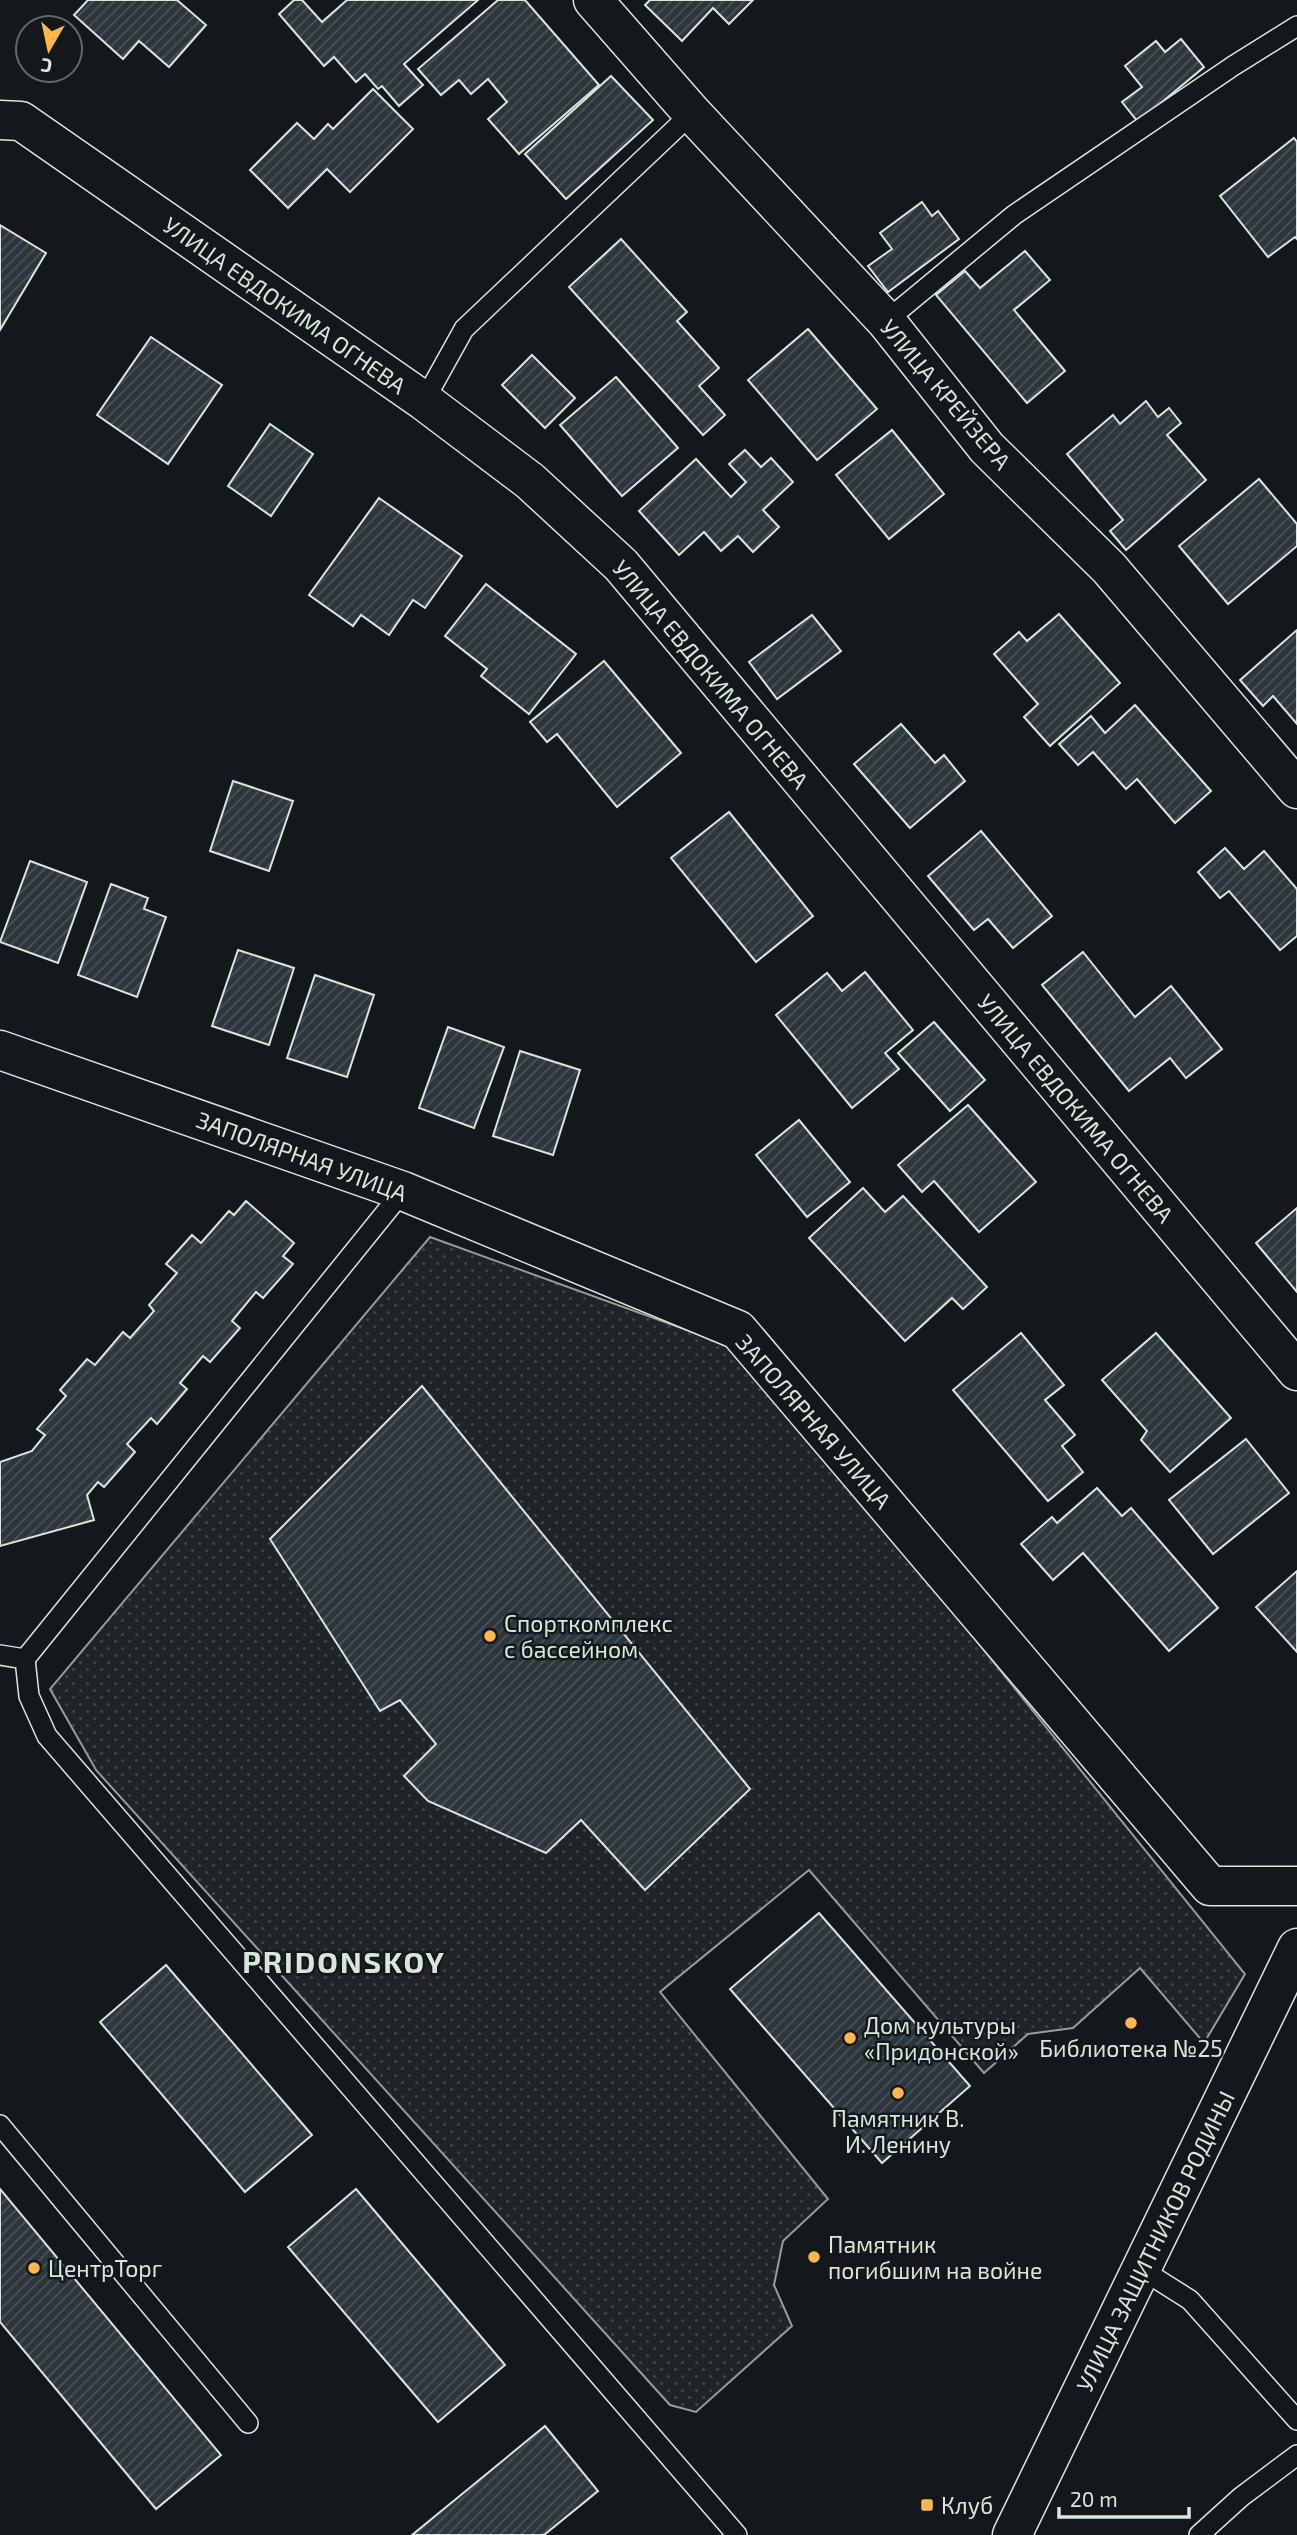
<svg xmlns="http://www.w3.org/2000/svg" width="1297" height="2535" viewBox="0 0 1297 2535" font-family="'Exo 2',sans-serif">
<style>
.park{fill:url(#park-dots);stroke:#939e99;stroke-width:2}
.building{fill:url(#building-hatch);stroke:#d8e6dc;stroke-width:2}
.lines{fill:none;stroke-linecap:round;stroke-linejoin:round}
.lane-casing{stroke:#d8e6dc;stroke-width:22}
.street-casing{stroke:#d8e6dc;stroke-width:41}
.secondary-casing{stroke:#d8e6dc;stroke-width:41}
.lane{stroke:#14181c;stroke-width:19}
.street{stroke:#14181c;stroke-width:38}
.secondary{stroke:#14181c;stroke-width:38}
.poi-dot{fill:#ffb74d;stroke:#14181c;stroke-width:2.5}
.labels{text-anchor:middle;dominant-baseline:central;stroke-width:5;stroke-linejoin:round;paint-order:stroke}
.street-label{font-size:23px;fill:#d8e6dc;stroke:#14181c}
.poi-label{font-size:23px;fill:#d8e6dc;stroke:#14181c;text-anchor:start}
.district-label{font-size:30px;font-weight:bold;letter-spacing:2px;fill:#d8e6dc;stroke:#14181c}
</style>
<defs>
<pattern id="park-dots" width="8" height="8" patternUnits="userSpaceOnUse" patternTransform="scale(1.75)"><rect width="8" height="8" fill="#202428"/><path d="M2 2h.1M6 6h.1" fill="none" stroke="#404447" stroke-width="1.8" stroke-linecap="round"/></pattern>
<pattern id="building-hatch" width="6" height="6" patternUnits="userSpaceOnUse" patternTransform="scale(1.75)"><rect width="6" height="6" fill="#2c363c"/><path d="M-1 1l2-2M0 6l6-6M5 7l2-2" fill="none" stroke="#4a5358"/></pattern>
</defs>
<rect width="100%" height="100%" fill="#14181c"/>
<polygon class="park" points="430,1237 742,1350 1245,1974 1204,2043 1140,1968 1073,2028 1028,2034 984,2073 809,1870 660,1992 828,2199 783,2241 774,2285 792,2326 696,2412 670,2405 96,1770 50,1689"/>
<g class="building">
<polygon points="88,0 177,0 206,25 169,67 139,41 123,59 74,15"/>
<polygon points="294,0 302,0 322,22 347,0 478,0 404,64 423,85 399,106 382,86 378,89 365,74 356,82 334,57 324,66 279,14"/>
<polygon points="498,0 525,0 599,85 519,154 488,119 507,102 488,79 471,94 459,80 441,95 418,69"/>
<polygon points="650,0 753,0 729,24 713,8 682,41 645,5"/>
<polygon points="1181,39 1204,67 1138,122 1122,102 1142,87 1125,66 1156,41 1165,52"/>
<polygon points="611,76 653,120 566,199 525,154"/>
<polygon points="373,89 413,129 350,192 327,169 288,208 250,170 297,123 314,139 328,124 333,129"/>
<polygon points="1294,138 1297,142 1297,239 1295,237 1268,257 1220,196"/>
<polygon points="922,202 932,216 938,211 959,239 888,292 868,266 892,249 880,233"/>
<polygon points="0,225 46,253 0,330"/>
<polygon points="621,239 687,312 677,321 719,368 699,386 725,415 703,435 569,287"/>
<polygon points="1025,251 1050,280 1014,310 1065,371 1027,403 936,295 965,271 980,288"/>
<polygon points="808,329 877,409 817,460 748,380"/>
<polygon points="151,337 222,385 168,464 97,415"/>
<polygon points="532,355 575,398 545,428 502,385"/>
<polygon points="616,377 678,448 622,496 560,425"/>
<polygon points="1146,401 1158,417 1169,408 1181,423 1167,435 1206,480 1126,550 1110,531 1123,520 1067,454 1113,415 1120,424"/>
<polygon points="270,424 313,454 271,516 228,486"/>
<polygon points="892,430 944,494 889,539 836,475"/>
<polygon points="745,450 761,467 771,458 793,482 763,510 779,527 753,552 738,536 721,551 704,532 679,555 639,511 696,459 731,497 746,482 729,464"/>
<polygon points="1259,479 1297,524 1297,546 1228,604 1179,546"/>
<polygon points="379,498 462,556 425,608 413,600 389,635 361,615 353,626 309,595"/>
<polygon points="486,584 576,654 529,714 481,676 487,669 445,636"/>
<polygon points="1059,614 1120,683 1050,746 1024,717 1038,704 994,654 1019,632 1027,641"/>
<polygon points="812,615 841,651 777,699 749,662"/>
<polygon points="1297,630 1297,724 1273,696 1263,706 1240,680"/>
<polygon points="604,661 681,753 617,807 557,734 547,742 530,722"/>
<polygon points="1135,705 1211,791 1175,823 1137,779 1126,789 1093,752 1078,765 1059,744 1091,716 1105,733"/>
<polygon points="901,724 935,763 944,755 965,781 910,828 854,764"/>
<polygon points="233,781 293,801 269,871 210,851"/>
<polygon points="729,812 813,916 756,962 671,858"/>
<polygon points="981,831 1052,916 1013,948 988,919 974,930 928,876"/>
<polygon points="1225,848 1244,869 1264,851 1297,889 1297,936 1280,950 1229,891 1220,898 1198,872"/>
<polygon points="30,861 87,882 58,963 0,942"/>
<polygon points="111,884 148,898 144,909 166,917 137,997 78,975"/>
<polygon points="238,950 294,968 269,1045 212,1026"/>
<polygon points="1083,952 1135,1017 1171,986 1222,1049 1186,1078 1170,1058 1129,1091 1042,985"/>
<polygon points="865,972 913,1030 885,1053 899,1069 852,1108 776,1015 827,973 842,991"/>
<polygon points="315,975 374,995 347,1077 287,1058"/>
<polygon points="934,1022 985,1080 950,1111 898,1053"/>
<polygon points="448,1027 504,1047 474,1128 419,1108"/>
<polygon points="520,1051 580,1070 553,1155 493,1136"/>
<polygon points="968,1105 1036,1182 979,1232 934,1181 922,1192 898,1165"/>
<polygon points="799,1120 850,1182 807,1217 756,1155"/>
<polygon points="863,1188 885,1212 903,1196 987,1287 963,1309 952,1298 905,1341 809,1238"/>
<polygon points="246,1201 294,1243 283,1256 293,1264 263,1298 256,1292 232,1321 240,1328 210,1362 203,1356 180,1383 187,1389 157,1424 151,1418 127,1444 135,1452 104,1487 98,1482 87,1495 94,1520 0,1546 0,1462 32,1451 45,1435 37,1429 66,1396 60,1390 87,1359 95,1365 123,1332 130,1338 154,1311 149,1305 177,1273 166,1264 192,1235 201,1243 229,1211 234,1215"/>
<polygon points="1297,1208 1297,1292 1256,1243"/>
<polygon points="1021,1333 1064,1385 1045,1400 1075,1435 1062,1446 1083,1472 1048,1501 953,1390"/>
<polygon points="1156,1333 1231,1418 1170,1472 1141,1440 1147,1431 1102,1380"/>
<polygon points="422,1386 750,1789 645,1890 581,1820 546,1853 428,1801 404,1776 436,1744 400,1700 380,1711 270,1539"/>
<polygon points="1246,1439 1289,1493 1213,1554 1169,1500"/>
<polygon points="1097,1488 1122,1516 1131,1508 1218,1608 1169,1651 1083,1553 1053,1580 1021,1544 1052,1517 1057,1523"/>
<polygon points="1297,1571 1297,1652 1256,1607"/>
<polygon points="819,1913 970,2086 882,2163 730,1989"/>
<polygon points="166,1965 312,2135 245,2192 100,2022"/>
<polygon points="0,2189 221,2455 156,2509 0,2322"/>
<polygon points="356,2189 505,2365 438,2422 288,2247"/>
<polygon points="545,2426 598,2491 544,2535 412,2535"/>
</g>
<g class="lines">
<g class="lane-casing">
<g id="lane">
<polyline points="886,321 1014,215 1233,66 1297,26"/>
<polyline points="424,401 464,329 692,113"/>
<polyline points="0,1655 25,1659 403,1191"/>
<polyline points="25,1659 29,1696 47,1736 737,2535"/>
<polyline points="0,2125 248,2423"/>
<polyline points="1141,2269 1190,2300 1297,2420"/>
<polyline points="1199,2535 1241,2497 1297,2455"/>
</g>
</g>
<g class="street-casing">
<g id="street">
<polyline points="593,0 692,113 886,321 987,448 1109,568 1297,789"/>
<polyline points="0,120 21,121 424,401 530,481 621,565 1297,1371"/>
<polyline points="0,1050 403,1191 738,1330 1210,1886 1297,1886"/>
</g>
</g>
<g class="secondary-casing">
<polyline id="secondary" points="1012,2535 1297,1948"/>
</g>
<use href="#lane" class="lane"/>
<use href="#street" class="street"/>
<use href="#secondary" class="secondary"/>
</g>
<g class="poi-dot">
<circle cx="490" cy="1636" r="7"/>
<circle cx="1131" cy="2023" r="7"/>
<circle cx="850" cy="2038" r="7"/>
<circle cx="898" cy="2093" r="7"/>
<circle cx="814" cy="2257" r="7"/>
<circle cx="34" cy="2268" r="7"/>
<rect x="920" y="2498" width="14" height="14" rx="3.5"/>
</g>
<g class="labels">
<g class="street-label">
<text transform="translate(285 305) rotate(35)">УЛИЦА ЕВДОКИМА ОГНЕВА</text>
<text transform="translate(946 394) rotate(50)">УЛИЦА КРЕЙЗЕРА</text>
<text transform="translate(711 674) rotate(50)">УЛИЦА ЕВДОКИМА ОГНЕВА</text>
<text transform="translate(1076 1108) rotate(50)">УЛИЦА ЕВДОКИМА ОГНЕВА</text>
<text transform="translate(302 1156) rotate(20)">ЗАПОЛЯРНАЯ УЛИЦА</text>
<text transform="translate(814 1421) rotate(49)">ЗАПОЛЯРНАЯ УЛИЦА</text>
<text transform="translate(1155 2241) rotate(-64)">УЛИЦА ЗАЩИТНИКОВ РОДИНЫ</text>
</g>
<g class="poi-label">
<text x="504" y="1623">Спорткомплекс<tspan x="504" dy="26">с бассейном</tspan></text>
<text x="864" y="2025">Дом культуры<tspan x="864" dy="26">«Придонской»</tspan></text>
<text x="1131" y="2048" text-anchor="middle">Библиотека №25</text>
<text x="898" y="2118" text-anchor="middle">Памятник В.<tspan x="898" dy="26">И. Ленину</tspan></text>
<text x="828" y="2244">Памятник<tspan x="828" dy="26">погибшим на войне</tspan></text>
<text x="48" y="2268">ЦентрТорг</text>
<text x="941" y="2505">Клуб</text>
</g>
<g class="district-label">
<text x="344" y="1961">PRIDONSKOY</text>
</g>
</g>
<g transform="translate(49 49) rotate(189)"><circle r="33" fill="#14181c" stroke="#626a69" stroke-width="2"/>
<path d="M0-5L12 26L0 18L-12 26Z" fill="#ffb74d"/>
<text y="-10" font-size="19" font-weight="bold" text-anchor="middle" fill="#d8e6dc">С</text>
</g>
<path d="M1059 2507v10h130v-10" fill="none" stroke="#d8e6dc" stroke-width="3.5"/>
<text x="1070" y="2507" font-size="21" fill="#d8e6dc" stroke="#14181c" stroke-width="5" paint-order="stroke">20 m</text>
</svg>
